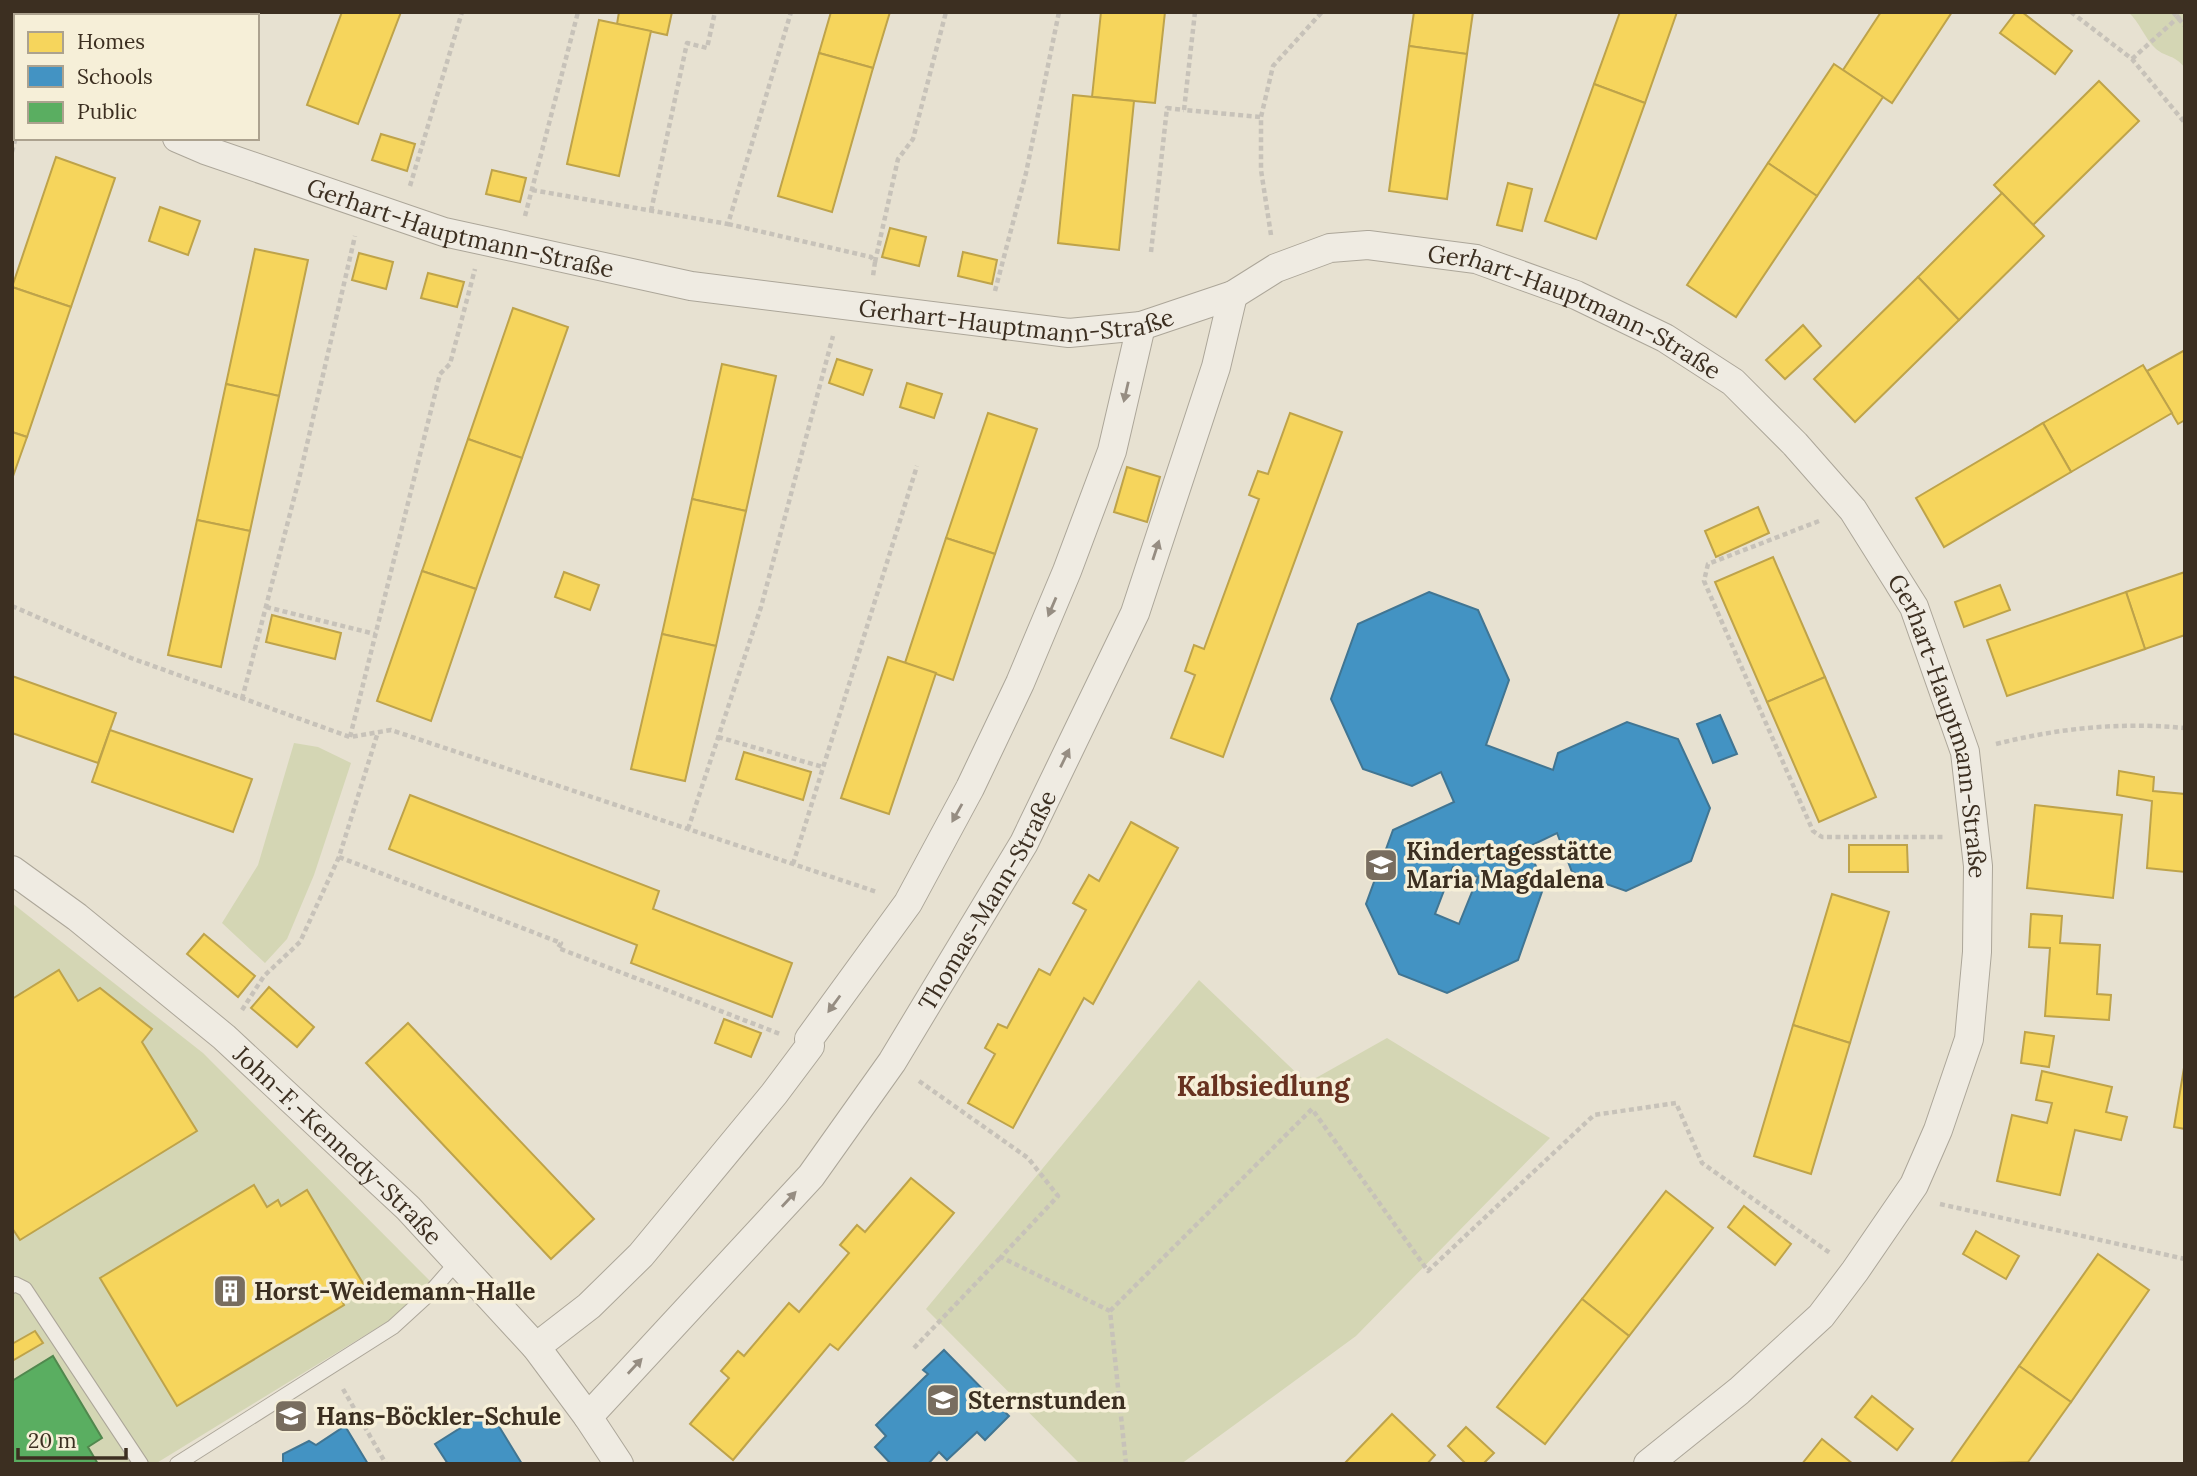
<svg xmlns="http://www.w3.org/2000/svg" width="2197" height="1476" viewBox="0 0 2197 1476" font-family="Lora,serif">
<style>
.green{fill:#d4d6b4}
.homes{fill:#f6d55c;stroke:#bea34a;stroke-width:2}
.schools{fill:#4393c3;stroke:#417592;stroke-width:2;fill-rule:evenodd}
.public{fill:#5aae61;stroke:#51884e;stroke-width:2}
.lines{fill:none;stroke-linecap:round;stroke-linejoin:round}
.lane-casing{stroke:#aca699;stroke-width:16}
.street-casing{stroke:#aca699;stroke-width:30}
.path{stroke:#c7c2b9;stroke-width:4.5;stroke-dasharray:5 3.5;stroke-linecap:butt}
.lane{stroke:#efebe2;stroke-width:14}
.street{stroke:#efebe2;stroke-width:28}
.oneway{fill:#968d82}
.labels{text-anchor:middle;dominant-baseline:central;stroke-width:7;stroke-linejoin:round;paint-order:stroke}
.street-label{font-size:24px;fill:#3c2f21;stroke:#f6efd8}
.poi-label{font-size:24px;font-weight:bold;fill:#3c2f21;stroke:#f6efd8;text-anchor:start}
.quarter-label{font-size:28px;font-weight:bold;fill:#683220;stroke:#f6efd8}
</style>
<rect width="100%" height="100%" fill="#e7e1d1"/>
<g class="green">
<path d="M2128,12H2185V68C2174,54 2167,58 2156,49C2144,38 2140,22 2128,12Z"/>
<polygon points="294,743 318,747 351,763 314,875 287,939 265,963 222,923 258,865"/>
<polygon points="12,903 203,1053 439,1290 155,1464 12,1464"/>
<polygon points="1199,980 1307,1083 1387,1038 1550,1138 1356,1336 1181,1464 1080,1464 926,1309"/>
</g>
<g class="homes">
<polygon points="83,12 140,12 139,16 82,16"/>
<polygon points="342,12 401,12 358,124 307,105"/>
<polygon points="619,12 672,12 667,35 617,24"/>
<polygon points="831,12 890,12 873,68 819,53"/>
<polygon points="1101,12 1165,12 1155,103 1092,97"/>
<polygon points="1414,12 1473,12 1467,54 1409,46"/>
<polygon points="1620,12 1677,12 1645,103 1594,84"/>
<polygon points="1881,12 1952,12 1892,103 1843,70"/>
<polygon points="2016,12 2022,12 2072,51 2055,74 2000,33"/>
<polygon points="599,20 651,31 619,176 567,164"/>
<polygon points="1409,46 1467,54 1447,199 1389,191"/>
<polygon points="819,53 873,68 832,212 778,196"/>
<polygon points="1834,64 1883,97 1817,196 1768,163"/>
<polygon points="2099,81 2139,121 2033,225 1994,185"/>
<polygon points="1594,84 1645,103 1596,239 1545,221"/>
<polygon points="1073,95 1134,101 1119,250 1058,243"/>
<polygon points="381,134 415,144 407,171 372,160"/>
<polygon points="56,157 115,178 71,307 12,287"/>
<polygon points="1768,163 1817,196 1736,317 1687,285"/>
<polygon points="492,170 526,178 520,202 486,194"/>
<polygon points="1508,183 1532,189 1522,231 1497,225"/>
<polygon points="2002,193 2044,236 1959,320 1918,277"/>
<polygon points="160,207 200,221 188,255 149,241"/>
<polygon points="890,228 926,237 919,266 882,257"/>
<polygon points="255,249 308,260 279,396 226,384"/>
<polygon points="963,252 997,260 992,284 958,276"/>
<polygon points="359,253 393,262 386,289 352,280"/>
<polygon points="428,273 464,282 457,307 421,298"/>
<polygon points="1918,277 1959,320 1855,422 1814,379"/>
<polygon points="12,287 71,307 27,437 12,432"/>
<polygon points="513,308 568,327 522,458 468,439"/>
<polygon points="1803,325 1821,346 1785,379 1766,360"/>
<polygon points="2185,350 2185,420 2178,424 2147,371"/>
<polygon points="837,359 872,370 863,395 829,383"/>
<polygon points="722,364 776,376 746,511 692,499"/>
<polygon points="2143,365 2172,413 2071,472 2043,423"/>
<polygon points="907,383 942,394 934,418 900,407"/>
<polygon points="226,384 279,396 250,531 197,520"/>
<polygon points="988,413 1037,429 995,554 946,538"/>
<polygon points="1290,413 1342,432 1223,757 1171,738 1195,675 1185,671 1194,645 1204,649 1259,499 1249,495 1258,471 1268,474"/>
<polygon points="2043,423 2071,472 1944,547 1916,498"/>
<polygon points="12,432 27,437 12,479"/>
<polygon points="468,439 522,458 476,589 422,571"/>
<polygon points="1127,467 1160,477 1147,522 1114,512"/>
<polygon points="692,499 746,511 716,646 662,634"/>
<polygon points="1758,507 1769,533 1716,557 1705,531"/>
<polygon points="197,520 250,531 221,667 168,655"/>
<polygon points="946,538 995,554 953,680 905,663"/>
<polygon points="1773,557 1825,677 1767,702 1715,582"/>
<polygon points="422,571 476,589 431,721 377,701"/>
<polygon points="564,572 599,585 590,610 555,597"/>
<polygon points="2185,572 2185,635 2145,649 2126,592"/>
<polygon points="2000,585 2010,610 1964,627 1955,602"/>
<polygon points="2126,592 2145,649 2007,696 1987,640"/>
<polygon points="272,615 341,633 335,659 266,642"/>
<polygon points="662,634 716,646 685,781 631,769"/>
<polygon points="888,657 936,673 889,814 841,798"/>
<polygon points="12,676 116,713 98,763 12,733"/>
<polygon points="1825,677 1876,797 1819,822 1767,702"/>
<polygon points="110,730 252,779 233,832 92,782"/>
<polygon points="744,752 811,772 803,800 736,779"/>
<polygon points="2119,771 2154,777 2153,791 2185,794 2185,872 2147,868 2152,801 2117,795"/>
<polygon points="410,795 659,891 653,909 792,963 772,1017 631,963 637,945 389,849"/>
<polygon points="2035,805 2122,815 2113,898 2027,888"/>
<polygon points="1131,822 1178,848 1093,1004 1084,998 1013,1128 968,1103 995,1054 985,1048 998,1024 1007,1028 1039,969 1050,975 1086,910 1073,903 1089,875 1099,881"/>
<polygon points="1849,845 1907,845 1908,872 1849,872"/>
<polygon points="1832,894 1889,912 1850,1043 1793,1025"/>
<polygon points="2031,914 2062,916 2060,943 2100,945 2097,994 2111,995 2109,1020 2045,1016 2050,948 2029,947"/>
<polygon points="204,934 255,976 238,997 187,954"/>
<polygon points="59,970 78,1001 100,988 152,1029 142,1042 197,1131 20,1240 12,1228 12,999"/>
<polygon points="269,987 314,1027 297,1047 251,1008"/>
<polygon points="724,1019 761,1033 751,1057 715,1043"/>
<polygon points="408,1023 594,1219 551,1259 366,1063"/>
<polygon points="1793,1025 1850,1043 1811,1174 1754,1156"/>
<polygon points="2025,1032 2054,1036 2049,1067 2021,1063"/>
<polygon points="2185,1062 2185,1129 2174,1127"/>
<polygon points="2042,1071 2112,1087 2106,1112 2127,1117 2121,1140 2075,1130 2060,1195 1997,1181 2012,1115 2047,1123 2052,1103 2036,1100"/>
<polygon points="911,1178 954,1213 838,1350 830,1344 733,1460 690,1424 729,1378 721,1371 738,1351 744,1356 789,1303 799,1312 849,1253 840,1245 857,1225 865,1232"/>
<polygon points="254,1185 267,1207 278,1200 281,1206 307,1190 364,1285 341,1298 344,1305 177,1406 100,1278"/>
<polygon points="1666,1191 1713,1228 1629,1336 1582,1299"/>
<polygon points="1744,1206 1791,1244 1775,1265 1728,1227"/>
<polygon points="1976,1231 2019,1256 2006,1279 1963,1254"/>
<polygon points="2098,1254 2149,1290 2071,1402 2019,1366"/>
<polygon points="1582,1299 1629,1336 1545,1444 1497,1407"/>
<polygon points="35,1331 43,1343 12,1361 12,1344"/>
<polygon points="2019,1366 2071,1402 2028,1462 1950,1464"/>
<polygon points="1872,1396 1913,1429 1897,1450 1855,1417"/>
<polygon points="1392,1414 1435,1455 1427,1464 1344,1464"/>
<polygon points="1466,1427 1494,1453 1483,1464 1466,1464 1448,1446"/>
<polygon points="1822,1439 1853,1464 1802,1464"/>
</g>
<g class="schools">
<path d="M1429,592L1478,610L1509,680L1486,745L1553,770L1558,753L1627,722L1678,739L1710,808L1691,861L1626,891L1572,872L1557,833L1528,847L1544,886L1518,960L1447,993L1399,974L1366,904L1393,830L1454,802L1441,772L1412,786L1363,769L1331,699L1358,624ZM1453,867L1478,877L1459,924L1435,914Z"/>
<polygon points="1720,715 1737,754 1713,763 1697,724"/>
<polygon points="944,1350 1009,1416 985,1440 977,1432 947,1460 939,1452 928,1464 891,1464 875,1447 886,1436 876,1425 928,1374 923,1370"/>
<polygon points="489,1410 522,1464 448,1464 435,1444"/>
<polygon points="345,1426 368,1464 283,1464 283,1454 309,1441 316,1445"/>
</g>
<polygon class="public" points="53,1356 102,1438 88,1447 98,1464 12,1464 12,1381"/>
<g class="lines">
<g class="lane-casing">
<g id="lane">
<polyline points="12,1286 15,1284 25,1289 141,1464"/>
<polyline points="177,1464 393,1327 428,1295 457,1262"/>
</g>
</g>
<g class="street-casing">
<g id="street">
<polyline points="12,68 16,70"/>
<path id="s1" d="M177,138L205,150L444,232L691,286L1069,333L1141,326L1233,295L1276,268L1330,248L1368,245L1476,259L1576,295L1665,338L1733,382L1795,444L1853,510L1914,607L1965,752L1978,866L1977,952L1969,1039L1938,1130L1914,1185L1855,1271L1821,1316L1739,1391L1648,1464"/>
<path id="s2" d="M12,870L77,917L224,1037L408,1208L536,1347L588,1417L619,1464"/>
<polyline points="536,1347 589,1306 641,1255 774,1094 810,1046 809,1039 908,903 970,788 1020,683 1067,571 1112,451 1141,326"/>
<path id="s3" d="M588,1417L811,1176L892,1062L1024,843L1135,613L1216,367L1233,295"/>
</g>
</g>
<g class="path">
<polyline points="1195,12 1184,110 1261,117"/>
<polyline points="2071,12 2132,59 2185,123"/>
<polyline points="2173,12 2185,26"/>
<polyline points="55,16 57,12"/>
<polyline points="2132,59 2184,12"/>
<polyline points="12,152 16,137"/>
<polyline points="410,186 462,12"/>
<polyline points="532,190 728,224 791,12"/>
<polyline points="651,211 687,43 707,48 715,12"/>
<polyline points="525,216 578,12"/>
<polyline points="728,224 871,257 875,262 873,276"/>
<polyline points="1271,235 1261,170 1261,117 1273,66 1322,12"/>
<polyline points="1151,252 1167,108 1184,110"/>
<polyline points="875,262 898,159 913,139 946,12"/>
<polyline points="995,291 1026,173 1059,12"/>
<polyline points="1819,521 1708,564 1704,581 1813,831 1822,837 1943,837"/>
<polyline points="12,606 131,658 350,737 391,730 877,892"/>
<polyline points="266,607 375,634"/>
<polyline points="242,699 299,479 355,236"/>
<polyline points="350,737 440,374 450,364 475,269"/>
<polyline points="718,737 823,767"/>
<path d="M1996,744C2060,728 2119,722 2185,728"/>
<polyline points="688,829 761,607 833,336"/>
<polyline points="339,857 561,943 558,948 780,1034"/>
<polyline points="793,864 917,466"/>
<polyline points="242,1010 264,976 300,942 339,857 378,732"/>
<polyline points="919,1081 1028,1158 1058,1196 1001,1257 1110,1311 1126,1464"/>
<polyline points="1940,1204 2185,1259"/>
<polyline points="1110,1311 1312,1109 1428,1271 1594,1115 1676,1103 1702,1163 1830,1253"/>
<polyline points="914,1348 1001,1257"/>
<polyline points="343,1389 386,1464"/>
</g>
<use href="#lane" class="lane"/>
<use href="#street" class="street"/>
</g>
<defs><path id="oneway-solid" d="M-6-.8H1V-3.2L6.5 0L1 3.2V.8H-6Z" transform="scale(1.75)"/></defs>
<g class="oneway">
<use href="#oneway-solid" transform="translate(1126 392) rotate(103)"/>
<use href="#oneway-solid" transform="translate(1156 550) rotate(-72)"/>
<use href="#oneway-solid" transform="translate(1052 607) rotate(113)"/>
<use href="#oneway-solid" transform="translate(1065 758) rotate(-64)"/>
<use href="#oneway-solid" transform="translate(957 813) rotate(119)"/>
<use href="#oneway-solid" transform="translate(834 1004) rotate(126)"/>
<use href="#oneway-solid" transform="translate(789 1199) rotate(-47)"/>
<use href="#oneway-solid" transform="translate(635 1366) rotate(-47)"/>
</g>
<defs>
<g id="school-square" transform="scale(1.75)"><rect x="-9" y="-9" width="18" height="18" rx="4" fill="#786d5f" stroke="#f6efd8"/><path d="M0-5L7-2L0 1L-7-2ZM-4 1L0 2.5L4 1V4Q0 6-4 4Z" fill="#fff"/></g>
<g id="building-square" transform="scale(1.75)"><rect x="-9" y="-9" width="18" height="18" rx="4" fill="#786d5f" stroke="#f6efd8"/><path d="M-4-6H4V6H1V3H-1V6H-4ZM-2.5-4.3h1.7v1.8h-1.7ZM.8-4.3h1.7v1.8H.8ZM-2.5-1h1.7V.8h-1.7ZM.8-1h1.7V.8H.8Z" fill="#fff"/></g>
</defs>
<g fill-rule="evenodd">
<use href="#school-square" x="1381" y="865"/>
<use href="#building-square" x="230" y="1291"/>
<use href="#school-square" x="943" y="1400"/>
<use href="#school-square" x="291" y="1416"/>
</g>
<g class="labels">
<g class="street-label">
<text stroke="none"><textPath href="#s1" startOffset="298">Gerhart-Hauptmann-Straße</textPath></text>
<text stroke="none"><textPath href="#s1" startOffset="864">Gerhart-Hauptmann-Straße</textPath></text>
<text stroke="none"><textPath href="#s1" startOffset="1452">Gerhart-Hauptmann-Straße</textPath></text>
<text stroke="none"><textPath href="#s1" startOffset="2040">Gerhart-Hauptmann-Straße</textPath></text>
<text stroke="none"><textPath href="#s3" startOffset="656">Thomas-Mann-Straße</textPath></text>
<text stroke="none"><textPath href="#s2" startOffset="427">John-F.-Kennedy-Straße</textPath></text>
</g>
<g class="poi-label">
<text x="1406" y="851">Kindertagesstätte<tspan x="1406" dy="28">Maria Magdalena</tspan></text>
<text x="254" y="1291">Horst-Weidemann-Halle</text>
<text x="968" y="1400">Sternstunden</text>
<text x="316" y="1416">Hans-Böckler-Schule</text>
</g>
<g class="quarter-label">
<text x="1263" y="1086">Kalbsiedlung</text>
</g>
</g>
<rect width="2197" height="1476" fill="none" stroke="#3c2f21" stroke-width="28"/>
<rect x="14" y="14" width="245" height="126" fill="#f6efd8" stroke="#aca28f" stroke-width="2"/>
<rect x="28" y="32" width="35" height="21" fill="#f6d55c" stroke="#aca28f" stroke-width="2"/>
<text x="77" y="49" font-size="21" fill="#3c2f21">Homes</text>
<rect x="28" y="66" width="35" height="21" fill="#4393c3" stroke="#aca28f" stroke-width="2"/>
<text x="77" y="84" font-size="21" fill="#3c2f21">Schools</text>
<rect x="28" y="102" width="35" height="21" fill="#5aae61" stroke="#aca28f" stroke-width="2"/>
<text x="77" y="119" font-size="21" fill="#3c2f21">Public</text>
<path d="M18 1448v10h108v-10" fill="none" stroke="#3c2f21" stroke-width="3.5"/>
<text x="28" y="1448" font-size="21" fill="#3c2f21" stroke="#f6efd8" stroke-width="5" paint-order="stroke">20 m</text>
</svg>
